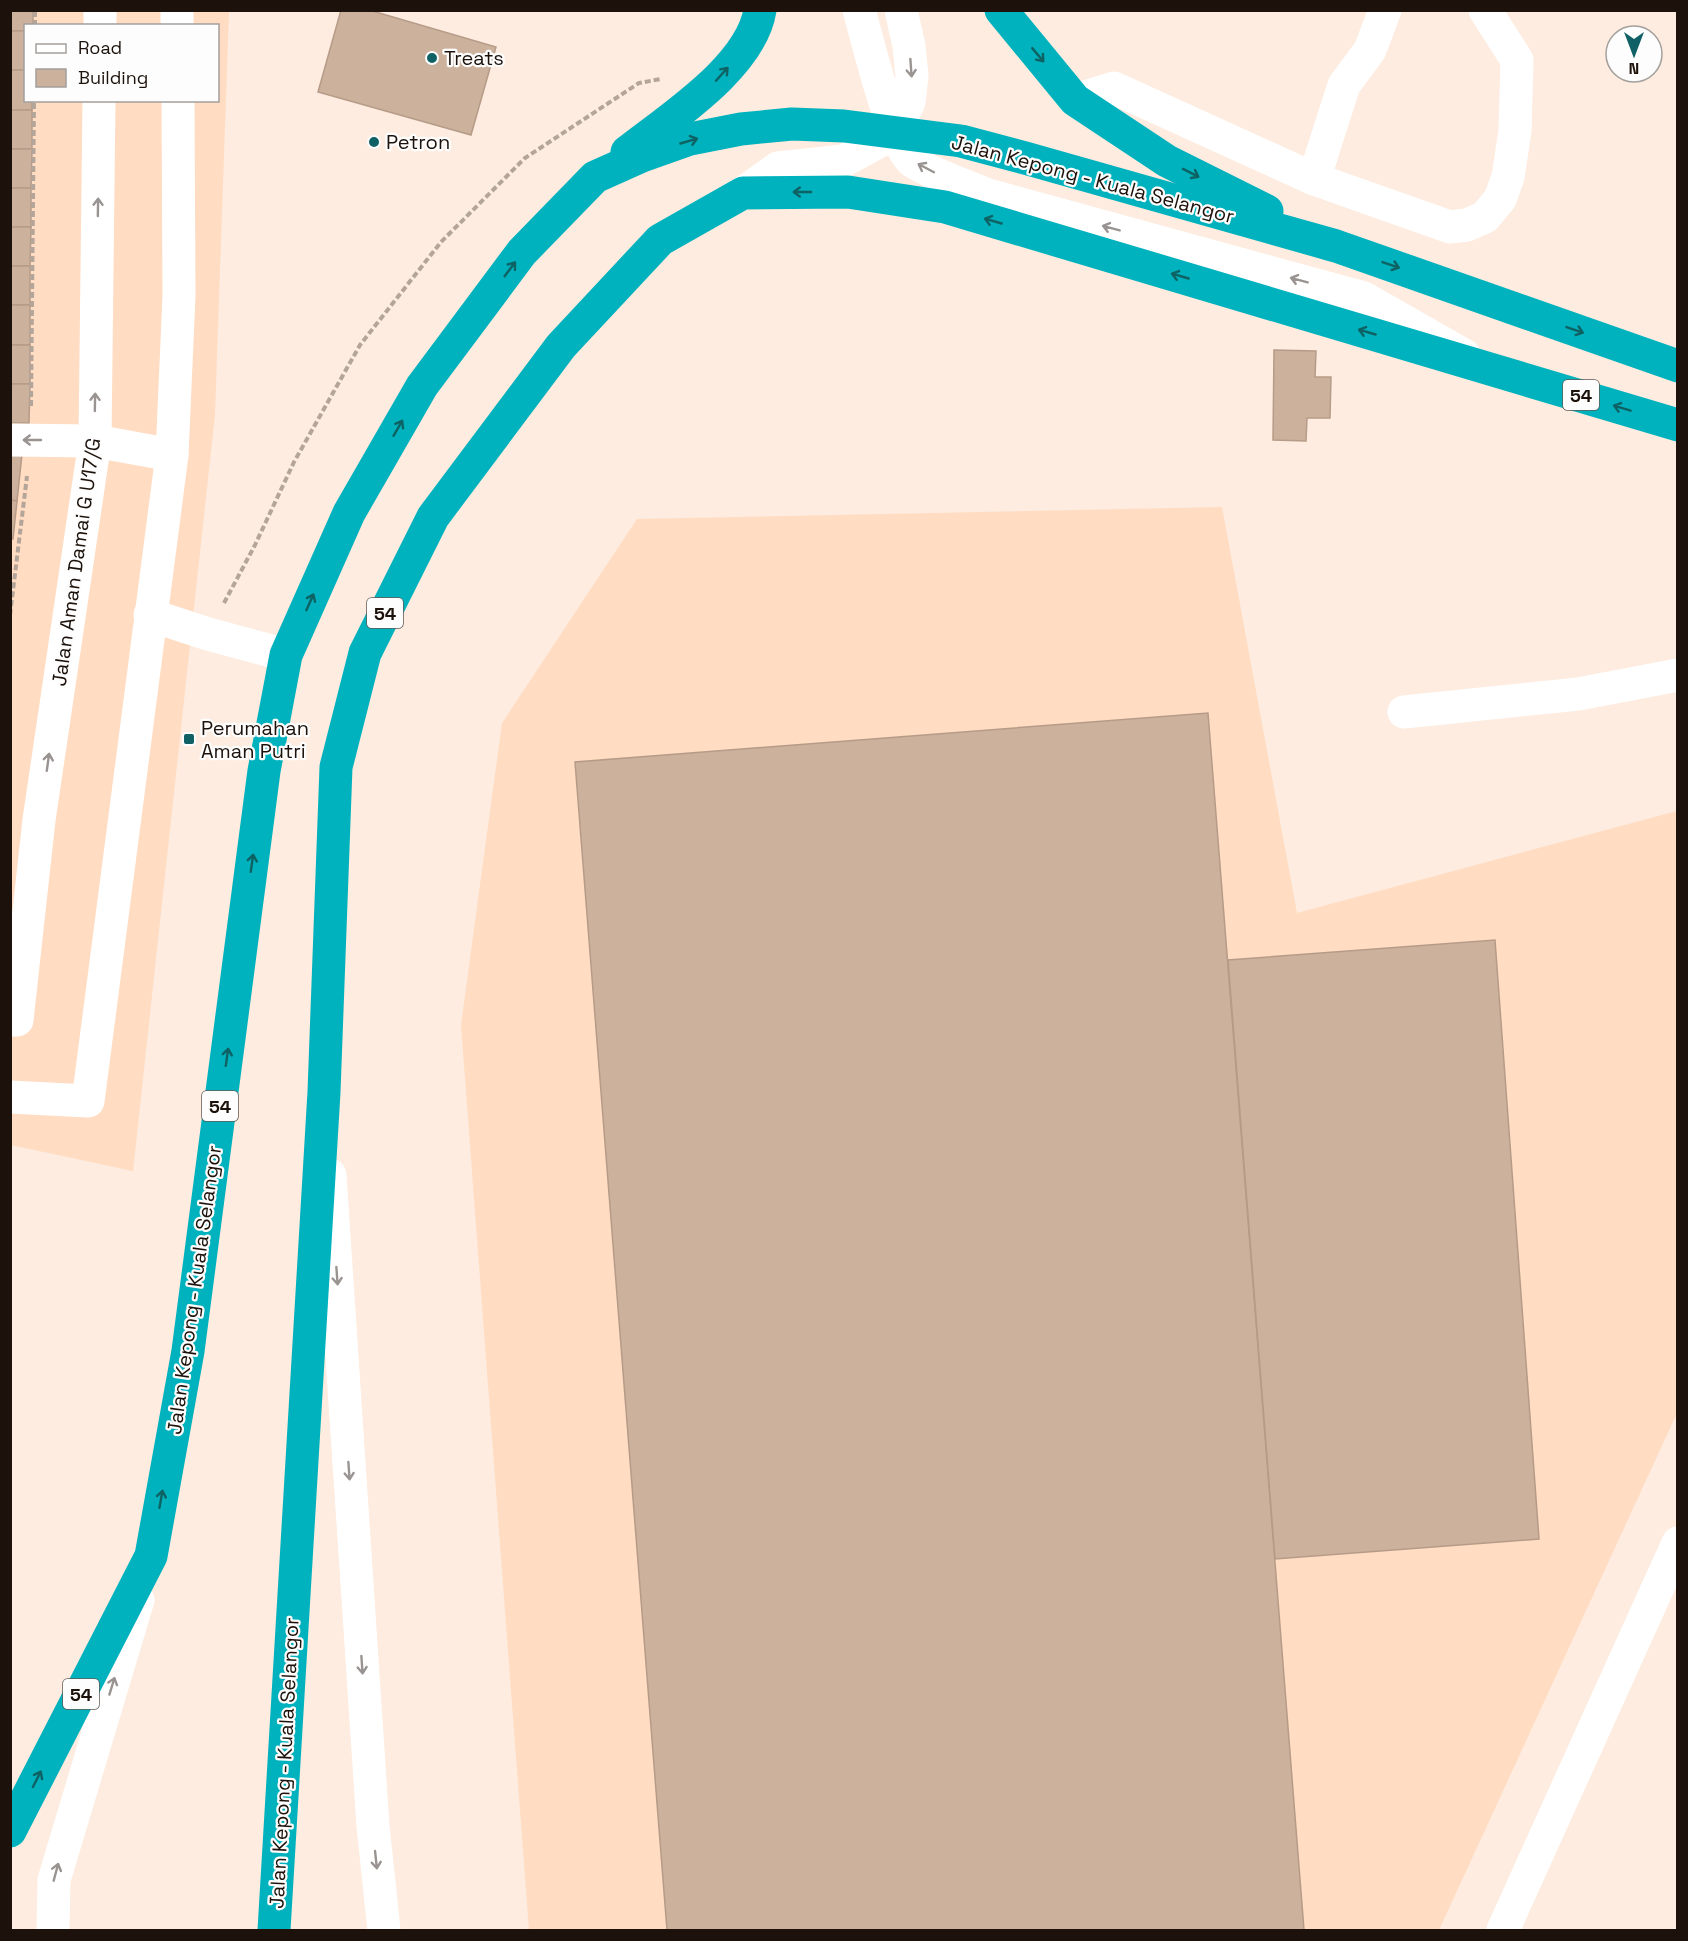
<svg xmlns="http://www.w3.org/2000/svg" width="1688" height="1941" viewBox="0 0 1688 1941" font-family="'Space Grotesk',sans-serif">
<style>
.built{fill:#ffdcc2;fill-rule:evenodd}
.building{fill:#ccb19d;stroke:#b69c88;stroke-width:1.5}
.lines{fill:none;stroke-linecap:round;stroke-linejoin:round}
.path{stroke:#b4a59a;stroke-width:4;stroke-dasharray:6 3;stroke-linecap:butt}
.minor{stroke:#fff;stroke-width:33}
.highway{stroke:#00b2bd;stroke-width:33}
.oneway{stroke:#0e6264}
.oneway2{stroke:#999491}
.poi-dot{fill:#106166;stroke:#fdfdfd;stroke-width:2}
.labels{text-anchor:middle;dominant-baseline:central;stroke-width:4.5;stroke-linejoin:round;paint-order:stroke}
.shield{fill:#fdfdfd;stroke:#605854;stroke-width:1.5}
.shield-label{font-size:18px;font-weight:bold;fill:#1c120b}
.poi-label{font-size:20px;fill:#1c120b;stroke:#fdfdfd;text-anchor:start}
.street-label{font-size:20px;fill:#1c120b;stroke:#fdfdfd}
</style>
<rect width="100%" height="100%" fill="#fdecdf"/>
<g class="built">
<path d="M11,11H229L215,414L133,1171L11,1145ZM26,26H218V100H26Z"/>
<polygon points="1222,507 1297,913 1677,811 1677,1413 1439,1930 529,1930 461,1025 502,723 637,519"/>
</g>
<g class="building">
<polygon points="10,10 33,10 33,26 26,26 26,31 10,31"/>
<polygon points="341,10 369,10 496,47 471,135 318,92"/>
<rect x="10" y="31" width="16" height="39"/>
<polygon points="10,70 26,70 26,100 32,100 32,110 10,110"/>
<rect x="10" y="110" width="22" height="39"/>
<polygon points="10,149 32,149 31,188 10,188"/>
<rect x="10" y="188" width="21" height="39"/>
<polygon points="10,227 31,227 30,266 10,266"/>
<rect x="10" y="266" width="20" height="39"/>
<rect x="10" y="305" width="20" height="40"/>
<rect x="10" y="345" width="20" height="39"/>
<polygon points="1274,350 1316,351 1315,377 1331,377 1330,418 1307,418 1306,441 1273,440"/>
<polygon points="10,384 30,384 29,423 10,423"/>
<polygon points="10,445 23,445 17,501 10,500"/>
<polygon points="10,500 17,501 13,539 10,539"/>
<polygon points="1208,713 1304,1930 667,1930 575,762"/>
<polygon points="1495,940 1539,1539 1275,1559 1228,960"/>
</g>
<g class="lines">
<g class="path">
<polyline points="35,26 35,10"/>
<polyline points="31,406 34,100"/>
<polyline points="224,603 255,545 294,462 360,345 441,242 525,158 639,83 661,79"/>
<polyline points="10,615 27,476"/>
</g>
<g class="minor">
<polyline points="177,10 177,26"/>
<path d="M859,10C867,38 893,147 912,161C935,176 963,184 988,195L1364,298L1464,355"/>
<polyline points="100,26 100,10"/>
<polyline points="1075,100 1114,88 1314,179 1450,227 1467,225 1485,217 1500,199 1508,177 1515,131 1517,60 1485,10"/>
<polyline points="1314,179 1344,85 1370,50 1385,10"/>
<polyline points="743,193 778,168 843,161 895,133 909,102 912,76 909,46 901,10"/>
<polyline points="10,440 95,441 172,455"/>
<polyline points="150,615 208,634 286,655"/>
<polyline points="1404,712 1578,694 1678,675"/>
<polyline points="10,1020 17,1020 39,820 95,441 99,100"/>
<polyline points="10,1097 88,1101 172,455 179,296 178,100"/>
<polyline points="330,1175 373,1826 384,1930"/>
<polyline points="53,1930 54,1880 138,1600"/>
<polyline points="1503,1930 1678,1543"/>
</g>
<g class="highway">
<polyline points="1001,10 1075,100 1167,161 1267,211"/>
<path d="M627,152C670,118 751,67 760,10"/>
<polyline points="10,1831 151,1556 188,1351 264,771 286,655 349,513 422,386 522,252 595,177 642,156 690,139 741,129 792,124 844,126 961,141 1025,158 1336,246 1678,366"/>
<polyline points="274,1930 324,1092 336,767 365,653 433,517 561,346 660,240 743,193 848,192 945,207 1678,425"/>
</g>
</g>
<defs><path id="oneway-shaft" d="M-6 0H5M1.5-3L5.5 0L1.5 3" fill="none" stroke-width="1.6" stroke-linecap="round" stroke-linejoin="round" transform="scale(1.5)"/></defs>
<g class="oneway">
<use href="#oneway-shaft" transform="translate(1038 55) rotate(50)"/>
<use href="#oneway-shaft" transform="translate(722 74) rotate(-48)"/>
<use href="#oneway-shaft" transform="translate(689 141) rotate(-16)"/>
<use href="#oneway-shaft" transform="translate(1191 173) rotate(27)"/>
<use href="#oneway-shaft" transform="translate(802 192) rotate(180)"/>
<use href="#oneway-shaft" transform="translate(993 221) rotate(-164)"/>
<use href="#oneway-shaft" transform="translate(1391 265) rotate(19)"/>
<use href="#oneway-shaft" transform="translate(510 269) rotate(-53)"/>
<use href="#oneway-shaft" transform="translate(1180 276) rotate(-164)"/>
<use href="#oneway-shaft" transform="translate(1575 330) rotate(19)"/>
<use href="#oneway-shaft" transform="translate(1367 332) rotate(-164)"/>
<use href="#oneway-shaft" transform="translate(1622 408) rotate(-163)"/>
<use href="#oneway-shaft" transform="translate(398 428) rotate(-60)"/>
<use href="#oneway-shaft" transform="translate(310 602) rotate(-66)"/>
<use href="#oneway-shaft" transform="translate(252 863) rotate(-82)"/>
<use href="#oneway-shaft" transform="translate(227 1057) rotate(-82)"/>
<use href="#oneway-shaft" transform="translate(161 1499) rotate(-80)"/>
<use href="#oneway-shaft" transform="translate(37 1779) rotate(-63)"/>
</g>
<g class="oneway2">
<use href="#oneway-shaft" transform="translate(911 68) rotate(86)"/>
<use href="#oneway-shaft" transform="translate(926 168) rotate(-152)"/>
<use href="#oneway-shaft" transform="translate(98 207) rotate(-89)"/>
<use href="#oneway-shaft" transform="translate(1111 228) rotate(-165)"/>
<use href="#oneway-shaft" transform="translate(1299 280) rotate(-165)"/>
<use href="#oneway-shaft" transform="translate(95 402) rotate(-89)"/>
<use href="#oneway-shaft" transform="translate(32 440) rotate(-180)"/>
<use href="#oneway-shaft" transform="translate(48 762) rotate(-82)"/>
<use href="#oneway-shaft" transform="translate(337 1276) rotate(86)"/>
<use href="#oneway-shaft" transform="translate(349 1471) rotate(86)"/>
<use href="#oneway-shaft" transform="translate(362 1665) rotate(86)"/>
<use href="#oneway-shaft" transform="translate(112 1686) rotate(-73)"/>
<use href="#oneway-shaft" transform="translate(376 1860) rotate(84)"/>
<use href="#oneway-shaft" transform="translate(56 1872) rotate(-75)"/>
</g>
<g class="poi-dot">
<circle cx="432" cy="58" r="6"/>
<circle cx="374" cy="142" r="6"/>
<rect x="183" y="733" width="12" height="12" rx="3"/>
</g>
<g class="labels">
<g class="shield">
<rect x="1563" y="380" width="36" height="30" rx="4.5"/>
<rect x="367" y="598" width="36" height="30" rx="4.5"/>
<rect x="202" y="1091" width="36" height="30" rx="4.5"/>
<rect x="63" y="1679" width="36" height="30" rx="4.5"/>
</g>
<g class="shield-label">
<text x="1581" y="395">54</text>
<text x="385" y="613">54</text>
<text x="220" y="1106">54</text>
<text x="81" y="1694">54</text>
</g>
<g class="poi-label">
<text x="444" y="58">Treats</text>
<text x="386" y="142">Petron</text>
<text x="201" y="728">Perumahan<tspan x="201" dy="23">Aman Putri</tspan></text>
</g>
<g class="street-label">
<text transform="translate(1093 179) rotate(15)">Jalan Kepong - Kuala Selangor</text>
<text transform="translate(76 562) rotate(-82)">Jalan Aman Damai G U17/G</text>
<text transform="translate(194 1290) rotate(-82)">Jalan Kepong - Kuala Selangor</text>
<text transform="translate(284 1763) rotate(-87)">Jalan Kepong - Kuala Selangor</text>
</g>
</g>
<rect width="1688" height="1941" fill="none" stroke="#1c120b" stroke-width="24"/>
<rect x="24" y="24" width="195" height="78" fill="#fdfdfd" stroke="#a39f9c" stroke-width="1.5"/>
<rect x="36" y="44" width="30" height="9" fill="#ffffff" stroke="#a39f9c" stroke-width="1.5"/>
<text x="78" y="54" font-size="18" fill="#1c120b">Road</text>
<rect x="36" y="69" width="30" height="18" fill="#ccb19d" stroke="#a39f9c" stroke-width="1.5"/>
<text x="78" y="84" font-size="18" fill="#1c120b">Building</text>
<g transform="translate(1634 54) rotate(180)"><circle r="28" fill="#fdfdfd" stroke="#a39f9c" stroke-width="1.5"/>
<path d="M0-4.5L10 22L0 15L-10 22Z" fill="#106166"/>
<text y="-9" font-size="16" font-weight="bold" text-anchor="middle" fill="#1c120b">N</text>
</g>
</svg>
